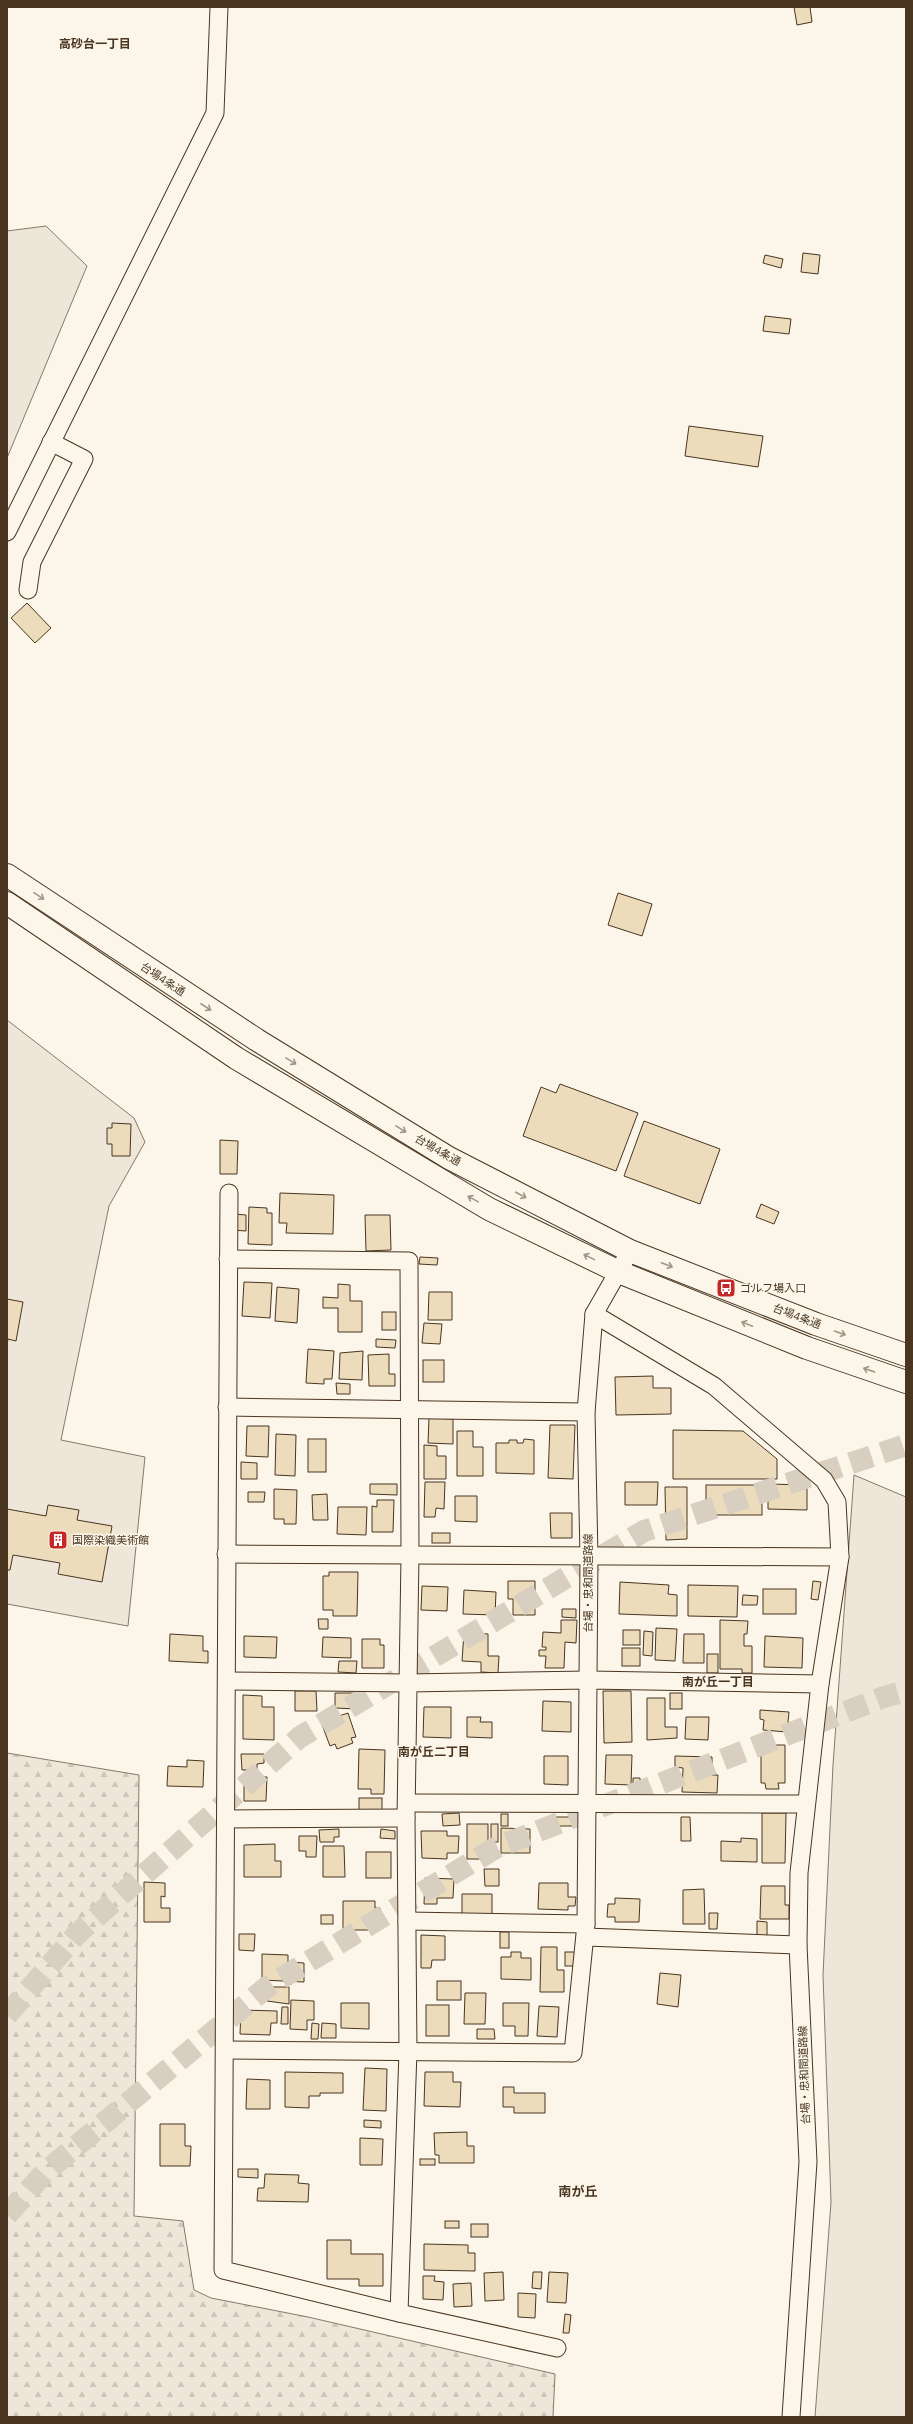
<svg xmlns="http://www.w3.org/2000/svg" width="913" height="2424" viewBox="0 0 913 2424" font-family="'IBM Plex Sans','Noto Sans JP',sans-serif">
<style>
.grass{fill:#ede6d9;stroke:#887966}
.forest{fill:url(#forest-firs);stroke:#887966}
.parking{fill:#ede7d9;stroke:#887966}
.building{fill:#ecdcbc;stroke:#4a3520}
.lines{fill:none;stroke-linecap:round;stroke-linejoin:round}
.trunk-tunnel{stroke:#d8cfc1;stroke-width:22;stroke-dasharray:22 11;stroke-linecap:butt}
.minor-casing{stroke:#4a3520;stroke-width:19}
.trunk-casing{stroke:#4a3520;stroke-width:24}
.minor{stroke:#fbf6e9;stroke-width:17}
.trunk{stroke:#fbf6e9;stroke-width:22}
.oneway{stroke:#a29684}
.labels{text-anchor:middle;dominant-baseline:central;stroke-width:3;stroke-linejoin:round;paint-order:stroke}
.street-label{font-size:11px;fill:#4a3520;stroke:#fbf6e9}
.poi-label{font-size:11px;fill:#4a3520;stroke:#fbf6e9;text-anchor:start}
.neighbourhood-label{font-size:12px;font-weight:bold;fill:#4a3520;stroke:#fbf6e9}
.quarter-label{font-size:13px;font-weight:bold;fill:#4a3520;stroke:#fbf6e9}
</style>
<defs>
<pattern id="forest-firs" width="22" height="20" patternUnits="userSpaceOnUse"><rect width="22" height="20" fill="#ede6d9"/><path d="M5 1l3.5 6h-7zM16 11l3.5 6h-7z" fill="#cdc6ba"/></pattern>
</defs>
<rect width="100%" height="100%" fill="#fbf6e9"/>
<g class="grass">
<polygon points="7,1020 134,1118 145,1142 109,1206 61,1440 145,1457 128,1626 7,1604"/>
<polygon points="854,1475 906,1497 906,2417 815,2417 831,2202 823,1975 833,1765"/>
</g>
<polygon class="forest" points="7,1753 139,1775 134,2216 183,2221 194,2290 211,2298 308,2317 555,2374 553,2417 7,2417"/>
<polygon class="parking" points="46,226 87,266 7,458 7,231"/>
<g class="building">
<polygon points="794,7 810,7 812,22 797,25"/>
<polygon points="803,253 820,255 818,274 801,272"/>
<polygon points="765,255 783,259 781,268 763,263"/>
<polygon points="765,316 791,319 789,334 763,331"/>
<polygon points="689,426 763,436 758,467 685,456"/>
<polygon points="27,603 51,628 35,643 11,618"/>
<polygon points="618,893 652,904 642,936 608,925"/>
<polygon points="560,1084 638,1113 616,1171 523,1136 541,1087 556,1093"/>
<polygon points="644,1121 720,1149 700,1204 624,1176"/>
<polygon points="112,1123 131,1124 130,1156 112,1156 112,1144 107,1144 107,1128 112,1128"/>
<polygon points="220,1140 238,1141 237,1174 220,1174"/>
<polygon points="280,1193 334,1195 333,1234 286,1233 287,1223 279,1223"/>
<polygon points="761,1204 779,1212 774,1224 756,1217"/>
<polygon points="249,1207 267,1208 267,1213 272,1213 272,1245 248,1244"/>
<polygon points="233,1214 246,1215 246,1231 232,1230"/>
<polygon points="365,1215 390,1215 391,1250 366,1251"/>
<polygon points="420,1257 438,1258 437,1265 419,1264"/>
<polygon points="244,1282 272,1283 270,1318 242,1316"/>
<polygon points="338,1284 350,1285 350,1301 362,1301 362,1332 338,1332 338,1308 323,1308 323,1297 338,1298"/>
<polygon points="277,1287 299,1289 297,1323 275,1321"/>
<polygon points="429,1292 452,1292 452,1320 428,1320"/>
<polygon points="7,1299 23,1302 16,1341 8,1339 7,1345"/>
<rect x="382" y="1312" width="14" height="18"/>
<polygon points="424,1323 442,1324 440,1344 422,1343"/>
<polygon points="376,1339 396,1340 395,1348 376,1347"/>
<polygon points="308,1349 334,1351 332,1379 324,1379 324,1384 306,1383"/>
<polygon points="363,1351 362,1380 339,1379 340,1353"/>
<polygon points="389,1354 389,1374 395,1374 395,1386 369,1386 368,1355"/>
<rect x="423" y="1360" width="21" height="22"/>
<polygon points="653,1376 653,1388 671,1388 671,1414 616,1415 615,1377"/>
<polygon points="336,1383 350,1384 350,1394 337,1394"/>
<polygon points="429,1418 453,1419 453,1444 428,1443"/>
<polygon points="550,1425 575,1425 573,1479 548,1478"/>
<polygon points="247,1426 269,1426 268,1457 246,1456"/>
<polygon points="673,1430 743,1431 777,1459 777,1479 673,1479"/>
<polygon points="457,1431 473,1431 473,1447 483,1447 483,1476 457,1476"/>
<polygon points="276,1434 296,1435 295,1476 275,1475"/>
<rect x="308" y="1439" width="18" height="33"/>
<polygon points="524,1439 534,1440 534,1474 496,1473 496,1443 509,1443 509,1440 517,1440 517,1443 523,1443"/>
<polygon points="424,1445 437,1446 437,1456 446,1456 446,1479 424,1479"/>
<polygon points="241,1462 257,1463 257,1479 241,1479"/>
<polygon points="425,1482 445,1482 444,1509 436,1508 435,1517 424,1517"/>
<polygon points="625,1482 658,1482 657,1505 625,1505"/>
<polygon points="370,1484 397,1484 397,1495 370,1494"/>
<polygon points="768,1484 807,1485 807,1510 768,1509"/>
<rect x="706" y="1485" width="56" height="30"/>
<polygon points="665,1487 687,1487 687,1539 666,1540"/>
<polygon points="274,1489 297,1490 296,1524 284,1524 284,1519 274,1519"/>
<polygon points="248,1492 265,1492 264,1502 248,1502"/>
<polygon points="327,1494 328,1520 313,1520 312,1495"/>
<polygon points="455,1496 477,1496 477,1522 455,1521"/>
<polygon points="377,1500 394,1500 393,1532 372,1532 372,1506 377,1507"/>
<polygon points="48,1505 79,1510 77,1520 112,1526 102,1582 58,1574 60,1563 13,1555 10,1570 7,1570 7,1509 46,1516"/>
<polygon points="338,1507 367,1507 366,1535 337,1534"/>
<polygon points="550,1513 572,1513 572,1538 551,1538"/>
<rect x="432" y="1533" width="18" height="10"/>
<polygon points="329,1572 358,1572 357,1616 333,1616 333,1610 323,1610 323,1576 329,1576"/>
<polygon points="508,1581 535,1581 535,1615 513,1615 513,1599 508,1599"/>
<polygon points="813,1581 821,1582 818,1600 811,1599"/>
<polygon points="620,1582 669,1585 668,1594 677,1595 677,1616 619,1614"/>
<polygon points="688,1585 738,1586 737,1617 688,1616"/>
<polygon points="422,1586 448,1587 447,1611 421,1610"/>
<rect x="763" y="1589" width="33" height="25"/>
<polygon points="464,1590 496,1592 495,1615 463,1614"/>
<polygon points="743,1595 758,1596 757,1605 742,1605"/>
<polygon points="562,1609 576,1609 576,1618 562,1617"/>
<polygon points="318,1619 328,1619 328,1629 319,1629"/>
<polygon points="561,1620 577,1620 576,1643 565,1642 564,1668 545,1668 546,1656 539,1656 539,1650 546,1650 546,1647 542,1647 543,1632 561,1633"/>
<polygon points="720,1620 748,1621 747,1634 744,1634 744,1646 752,1646 752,1673 742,1673 742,1669 720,1669"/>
<polygon points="656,1628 677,1629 675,1661 655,1660"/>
<rect x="623" y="1630" width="17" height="15"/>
<polygon points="644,1631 653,1632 652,1656 643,1655"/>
<polygon points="464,1633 488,1634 488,1656 499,1656 498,1673 481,1672 481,1662 462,1661"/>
<polygon points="170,1634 203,1636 203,1651 208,1651 208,1663 169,1661"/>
<polygon points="684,1634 704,1634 704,1663 683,1663"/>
<polygon points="244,1636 277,1637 276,1658 244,1657"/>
<polygon points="765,1636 803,1638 802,1668 764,1667"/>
<polygon points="323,1637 351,1638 351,1658 322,1657"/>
<polygon points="362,1639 380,1639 380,1645 384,1645 384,1668 362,1668"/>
<rect x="622" y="1648" width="18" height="18"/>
<rect x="707" y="1654" width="11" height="19"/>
<polygon points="339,1661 357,1661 356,1673 338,1672"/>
<polygon points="295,1691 316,1691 317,1711 295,1711"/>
<polygon points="603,1691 631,1691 632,1742 604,1743"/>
<polygon points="335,1693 357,1693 357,1709 335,1708"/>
<rect x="670" y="1693" width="12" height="16"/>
<polygon points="243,1695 262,1696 262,1707 274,1707 274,1740 243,1739"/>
<polygon points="647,1698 665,1698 665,1727 677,1727 677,1738 647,1740"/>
<polygon points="543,1701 571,1702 571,1732 542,1731"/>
<polygon points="424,1707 451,1707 451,1738 423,1737"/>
<polygon points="760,1710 789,1712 787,1732 763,1730 764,1720 760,1719"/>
<polygon points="348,1713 356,1737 351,1738 353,1743 337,1749 335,1744 330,1746 321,1722"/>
<polygon points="467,1717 481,1717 480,1722 492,1722 492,1738 467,1737"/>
<polygon points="686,1717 709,1717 708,1740 685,1739"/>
<polygon points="761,1745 785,1745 785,1783 778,1783 779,1789 766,1789 765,1783 761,1783"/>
<polygon points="359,1749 385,1750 384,1794 371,1794 371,1789 358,1789"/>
<polygon points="241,1754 264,1754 264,1763 257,1764 257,1770 242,1770"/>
<polygon points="606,1755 632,1755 631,1785 605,1784"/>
<polygon points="544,1756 568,1756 568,1785 544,1784"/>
<polygon points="675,1756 712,1757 712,1775 718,1775 717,1793 682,1792 683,1768 675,1767"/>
<polygon points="187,1760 204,1761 203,1787 167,1786 168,1766 187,1767"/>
<polygon points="244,1776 267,1777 266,1801 244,1801"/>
<polygon points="633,1778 640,1778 641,1795 633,1795"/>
<rect x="359" y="1798" width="23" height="12"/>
<polygon points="459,1813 460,1825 443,1826 442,1814"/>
<polygon points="762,1813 786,1813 785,1863 762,1863"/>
<rect x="501" y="1814" width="7" height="12"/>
<rect x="556" y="1817" width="19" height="9"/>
<polygon points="681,1817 690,1817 691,1841 681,1841"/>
<rect x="467" y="1824" width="21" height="35"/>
<rect x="491" y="1824" width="7" height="18"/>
<polygon points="501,1828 530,1829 530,1853 501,1853"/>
<polygon points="339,1829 339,1837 334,1837 334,1842 320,1842 319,1830"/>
<polygon points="381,1829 395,1831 395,1839 380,1838"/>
<polygon points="421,1831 447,1831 447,1836 459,1836 458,1853 447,1853 447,1859 422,1858"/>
<polygon points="299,1836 317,1836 316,1857 306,1857 306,1851 299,1851"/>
<polygon points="741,1838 757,1839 757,1862 721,1861 721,1841 741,1842"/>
<polygon points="275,1844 275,1861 281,1861 281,1877 244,1877 244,1845"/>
<polygon points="323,1846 344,1846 345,1877 323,1877"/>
<rect x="366" y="1852" width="25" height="26"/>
<polygon points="484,1869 499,1869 499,1886 485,1886"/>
<polygon points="425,1878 454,1879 453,1898 437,1898 437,1904 424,1904"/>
<polygon points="144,1882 165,1883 165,1897 161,1896 161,1908 170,1908 170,1922 144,1922"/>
<polygon points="539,1883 568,1883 568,1897 576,1897 575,1906 568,1906 568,1910 538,1909"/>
<polygon points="761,1886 785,1886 785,1905 789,1905 789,1919 760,1919"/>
<polygon points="704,1889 705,1924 683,1924 683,1890"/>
<polygon points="462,1894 492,1894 492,1916 462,1915"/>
<polygon points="615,1898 640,1899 639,1922 615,1922 615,1917 607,1917 608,1904 615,1904"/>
<polygon points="343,1901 375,1901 375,1908 380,1908 380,1930 343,1930"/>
<polygon points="709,1913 718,1913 717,1929 709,1929"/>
<rect x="321" y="1915" width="12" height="9"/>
<polygon points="757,1921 767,1922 767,1936 757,1936"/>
<rect x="500" y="1932" width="9" height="16"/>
<polygon points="239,1934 255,1934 254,1951 239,1950"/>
<polygon points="421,1935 445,1936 445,1960 432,1960 431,1968 421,1968"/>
<polygon points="541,1947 557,1947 557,1970 564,1970 564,1992 540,1992"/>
<polygon points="511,1952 521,1952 521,1958 531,1958 531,1980 501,1979 501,1957 511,1957"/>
<rect x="565" y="1952" width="10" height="14"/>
<polygon points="262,1954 288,1955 288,1962 304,1963 304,1982 262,1980"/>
<polygon points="660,1973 681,1975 678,2007 657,2004"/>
<rect x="437" y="1981" width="24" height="19"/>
<polygon points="267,1987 289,1987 289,2004 267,2001"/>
<polygon points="465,1993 486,1993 485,2024 464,2024"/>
<polygon points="291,2000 314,2001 314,2020 307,2020 307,2030 290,2029"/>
<polygon points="341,2003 369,2003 369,2029 341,2028"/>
<polygon points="503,2003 529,2003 528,2036 515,2036 515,2026 503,2026"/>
<rect x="426" y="2005" width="23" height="31"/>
<polygon points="539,2006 559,2007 557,2037 537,2036"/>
<polygon points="282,2007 288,2007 288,2024 281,2024"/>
<polygon points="241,2010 277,2011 277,2023 271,2023 270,2035 240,2034"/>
<polygon points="312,2023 319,2024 318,2039 311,2039"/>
<polygon points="322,2023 336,2024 336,2038 321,2038"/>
<polygon points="477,2029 494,2029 495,2039 477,2039"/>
<polygon points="365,2068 387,2069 386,2111 363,2110"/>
<polygon points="285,2072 343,2073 343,2093 320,2093 320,2096 309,2096 309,2108 285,2107"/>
<polygon points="425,2072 453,2072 453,2082 461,2082 460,2107 424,2106"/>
<polygon points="247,2079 270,2080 270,2109 246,2109"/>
<polygon points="503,2087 514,2087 514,2093 545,2093 545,2113 514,2113 514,2107 503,2107"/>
<polygon points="364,2120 381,2121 381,2128 364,2127"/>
<polygon points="160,2124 185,2124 185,2146 191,2146 190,2166 160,2166"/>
<polygon points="467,2132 467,2146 474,2146 474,2163 439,2163 439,2155 435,2155 434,2133"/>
<polygon points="360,2138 383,2139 382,2165 360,2165"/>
<rect x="420" y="2159" width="15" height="6"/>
<polygon points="238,2169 258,2169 258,2178 238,2177"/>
<polygon points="265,2174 299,2175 298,2183 309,2184 308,2202 257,2201 258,2188 264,2188"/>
<rect x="445" y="2221" width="14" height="7"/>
<rect x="471" y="2224" width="17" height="13"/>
<polygon points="327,2240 351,2240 351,2254 383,2254 383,2286 359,2286 359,2279 327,2279"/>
<polygon points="424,2244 468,2245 468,2253 475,2253 475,2271 424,2270"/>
<polygon points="503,2272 504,2300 485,2301 484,2273"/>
<polygon points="533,2272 542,2272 541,2289 532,2288"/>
<polygon points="549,2272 568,2273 566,2303 547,2302"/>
<polygon points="423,2276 435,2276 434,2281 444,2282 443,2300 423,2299"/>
<polygon points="471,2283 472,2306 454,2307 453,2284"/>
<polygon points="518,2293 536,2294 535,2318 518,2317"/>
<polygon points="565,2314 571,2315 569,2333 563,2333"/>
</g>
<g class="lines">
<g class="trunk-tunnel">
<polyline points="7,2015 78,1933 300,1737 644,1531 906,1445"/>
<polyline points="7,2215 44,2173 267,1987 497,1847 884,1697 906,1691"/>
</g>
<g class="minor-casing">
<g id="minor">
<polyline points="7,532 215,113 219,7"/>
<polyline points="28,590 32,562 84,459 51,442"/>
<polyline points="229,1193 223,2270 399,2313 557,2348"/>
<polyline points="228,1259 409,1261 410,1555 406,1818 408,2051 399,2313"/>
<polyline points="594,1314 714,1386 824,1480 837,1502 840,1557 820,1684 799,1873 798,1945 808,2162 791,2417"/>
<polyline points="227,1407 586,1412"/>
<polyline points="226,1554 840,1557"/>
<polyline points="227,1681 408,1683 589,1680 820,1684"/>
<polyline points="407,1803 805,1804"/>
<polyline points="227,1819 406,1818"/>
<polyline points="407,1921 586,1924"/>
<polyline points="586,1937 798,1945"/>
<polyline points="225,2050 573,2053 586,1924 589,1557 586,1412 594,1314 630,1251"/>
</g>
</g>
<g class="trunk-casing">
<g id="trunk">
<polyline points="7,875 257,1040 449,1158 630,1251 816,1324 906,1355"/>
<polyline points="7,903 236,1058 489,1209 619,1272 807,1348 906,1382"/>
</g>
</g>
<use href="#minor" class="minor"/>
<use href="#trunk" class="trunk"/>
</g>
<defs><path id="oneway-shaft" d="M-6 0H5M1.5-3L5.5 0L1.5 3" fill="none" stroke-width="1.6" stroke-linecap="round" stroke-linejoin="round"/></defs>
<g class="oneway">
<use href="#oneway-shaft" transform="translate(39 896) rotate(34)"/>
<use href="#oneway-shaft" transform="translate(206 1007) rotate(33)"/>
<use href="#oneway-shaft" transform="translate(291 1061) rotate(32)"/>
<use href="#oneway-shaft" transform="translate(401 1129) rotate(32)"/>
<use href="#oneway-shaft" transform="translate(521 1195) rotate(28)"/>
<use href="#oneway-shaft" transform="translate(473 1199) rotate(-151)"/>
<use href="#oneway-shaft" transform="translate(589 1257) rotate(-154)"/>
<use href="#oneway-shaft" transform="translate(667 1265) rotate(21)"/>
<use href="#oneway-shaft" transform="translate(747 1324) rotate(-158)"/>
<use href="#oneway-shaft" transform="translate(840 1333) rotate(19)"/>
<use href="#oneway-shaft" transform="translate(869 1370) rotate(-161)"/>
</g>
<defs>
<g id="bus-square" transform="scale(1)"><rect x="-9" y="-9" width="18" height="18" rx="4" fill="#c62828" stroke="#fbf6e9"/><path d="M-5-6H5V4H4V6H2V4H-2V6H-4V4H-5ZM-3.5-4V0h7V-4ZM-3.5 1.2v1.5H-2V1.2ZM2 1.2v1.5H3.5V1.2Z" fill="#fff"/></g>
<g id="building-square" transform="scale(1)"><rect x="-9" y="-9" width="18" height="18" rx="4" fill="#c62828" stroke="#fbf6e9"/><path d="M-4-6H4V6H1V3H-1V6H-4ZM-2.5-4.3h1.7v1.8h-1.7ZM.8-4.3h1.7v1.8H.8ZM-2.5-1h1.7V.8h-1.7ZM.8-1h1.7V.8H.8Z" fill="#fff"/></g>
</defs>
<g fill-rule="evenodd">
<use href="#bus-square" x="726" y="1288"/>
<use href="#building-square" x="58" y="1540"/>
</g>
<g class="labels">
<g class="street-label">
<text transform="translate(163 979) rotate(33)">台場4条通</text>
<text transform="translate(438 1150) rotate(30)">台場4条通</text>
<text transform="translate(797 1316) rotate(21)">台場4条通</text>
<text transform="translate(588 1583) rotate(-90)">台場・忠和間道路線</text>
<text transform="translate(804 2075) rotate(-92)">台場・忠和間道路線</text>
</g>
<g class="poi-label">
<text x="740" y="1288">ゴルフ場入口</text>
<text x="72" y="1540">国際染織美術館</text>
</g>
<g class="neighbourhood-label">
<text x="95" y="43">高砂台一丁目</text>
<text x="718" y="1681">南が丘一丁目</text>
<text x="434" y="1751">南が丘二丁目</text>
</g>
<g class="quarter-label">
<text x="578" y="2191">南が丘</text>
</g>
</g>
<rect width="913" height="2424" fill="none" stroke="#4a3520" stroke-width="16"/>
</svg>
